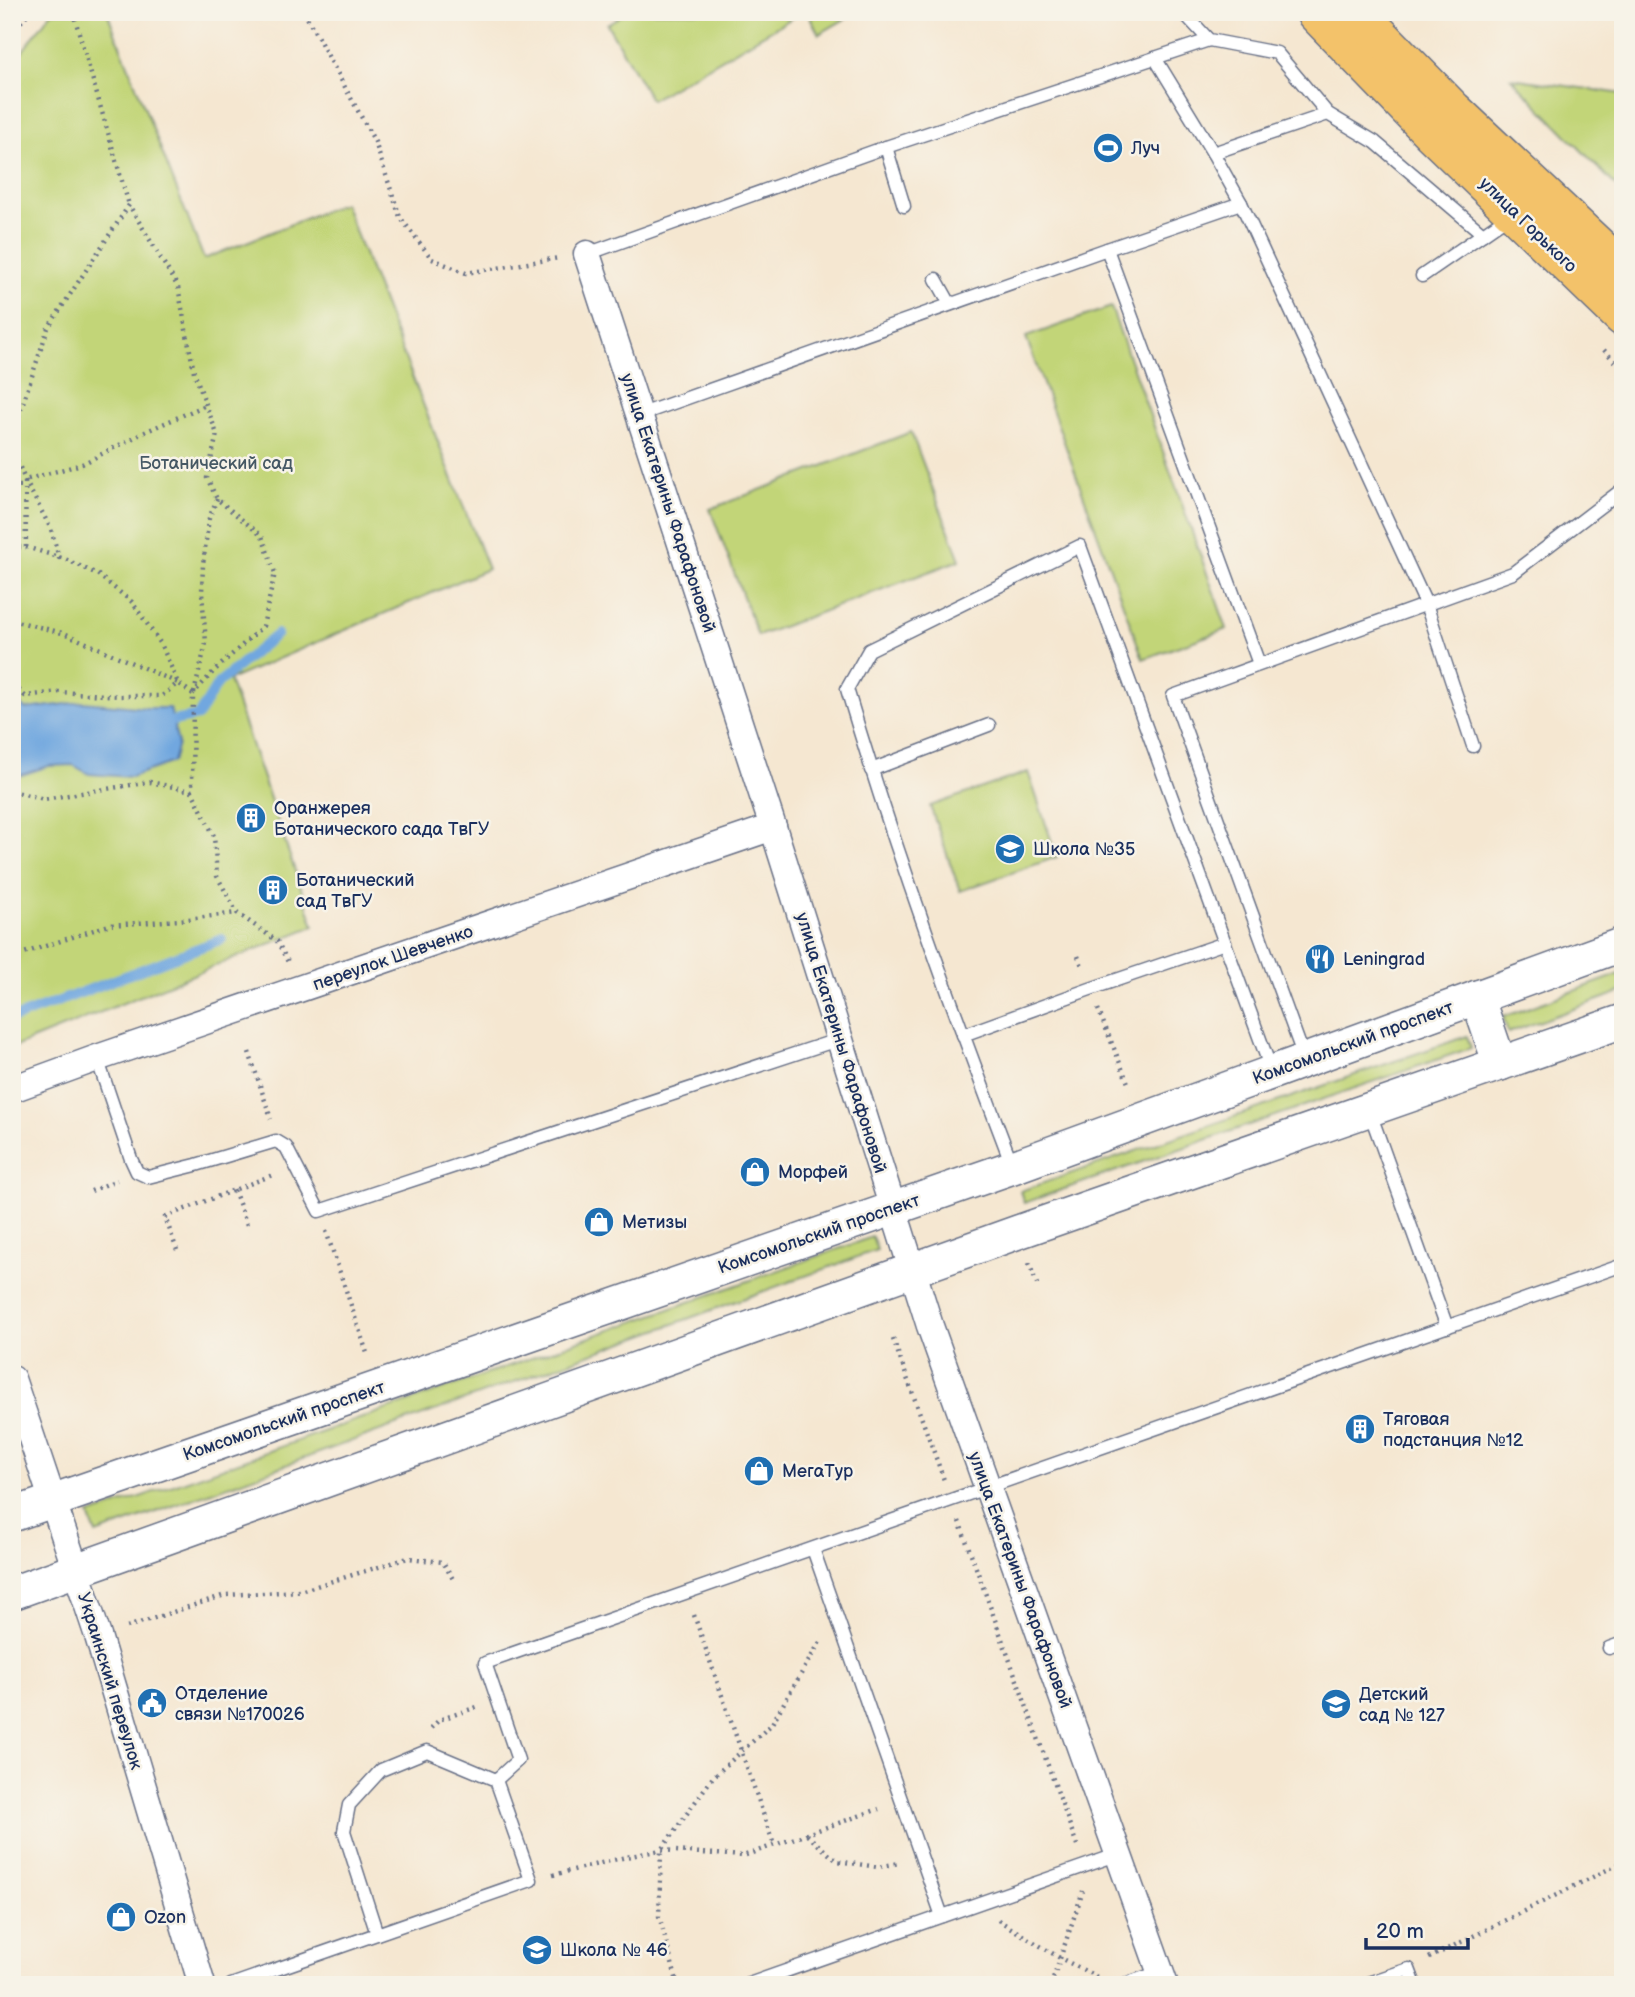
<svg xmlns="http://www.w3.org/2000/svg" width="1635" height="1997" viewBox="0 0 1635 1997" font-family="'Balsamiq Sans',sans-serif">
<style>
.green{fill:#c2d578;stroke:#6e826b;stroke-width:2}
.water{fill:#71a7df;stroke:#466b9e;stroke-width:2}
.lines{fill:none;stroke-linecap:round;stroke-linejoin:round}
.stream{stroke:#71a7df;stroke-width:10}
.service-casing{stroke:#676f86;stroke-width:15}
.minor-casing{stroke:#676f86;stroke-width:29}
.tertiary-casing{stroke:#676f86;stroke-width:36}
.primary-casing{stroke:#676f86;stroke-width:41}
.path{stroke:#676f86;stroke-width:4.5;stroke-dasharray:2 5;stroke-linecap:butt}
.service{stroke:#fff;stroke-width:12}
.minor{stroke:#fff;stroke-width:26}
.tertiary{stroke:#fff;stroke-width:33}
.primary{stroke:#f3c26a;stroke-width:38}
.labels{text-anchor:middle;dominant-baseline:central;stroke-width:5;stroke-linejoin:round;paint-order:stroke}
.poi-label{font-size:18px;fill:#1b2f5e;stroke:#f7f3e8;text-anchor:start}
.street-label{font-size:18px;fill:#1b2f5e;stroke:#f7f3e8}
.park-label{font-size:18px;fill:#455864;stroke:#f7f3e8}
</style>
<rect width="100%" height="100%" fill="#f7f3e8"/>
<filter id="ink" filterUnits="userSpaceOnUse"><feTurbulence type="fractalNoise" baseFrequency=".0143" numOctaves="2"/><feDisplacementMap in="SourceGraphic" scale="14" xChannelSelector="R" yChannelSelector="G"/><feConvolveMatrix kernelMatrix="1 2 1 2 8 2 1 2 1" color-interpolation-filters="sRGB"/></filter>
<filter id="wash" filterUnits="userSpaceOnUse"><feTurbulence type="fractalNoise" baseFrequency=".00686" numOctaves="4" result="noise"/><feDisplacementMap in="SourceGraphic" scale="28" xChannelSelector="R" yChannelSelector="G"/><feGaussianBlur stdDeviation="1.57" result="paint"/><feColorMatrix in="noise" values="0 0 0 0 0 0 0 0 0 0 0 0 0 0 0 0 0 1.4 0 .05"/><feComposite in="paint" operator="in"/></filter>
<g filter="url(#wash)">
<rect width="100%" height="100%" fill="#f5e7d1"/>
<g class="green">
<polygon points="52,12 107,12 204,259 344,203 488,569 229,680 314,926 12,1048 12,65"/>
<polygon points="627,12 796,12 797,15 651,100 607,24"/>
<polygon points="807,12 857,12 819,34"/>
<polygon points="1511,78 1623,94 1623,193"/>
<polygon points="1111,307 1227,629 1143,659 1026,337"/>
<polygon points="911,432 960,560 758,636 710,509"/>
<polygon points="1028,772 1057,857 960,891 930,806"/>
<polygon points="1623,973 1623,991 1508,1033 1503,1017"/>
<polygon points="1467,1036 1471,1048 1024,1203 1020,1191"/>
<polygon points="872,1237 877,1250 96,1534 89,1515"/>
</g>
<polygon class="water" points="12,699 26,709 83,702 147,708 170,708 178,744 173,762 131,777 89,774 73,765 49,766 12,778"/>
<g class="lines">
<g class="stream">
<polyline points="173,721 198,716 218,683 277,634"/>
<polyline points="12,1019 222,939"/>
</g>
</g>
</g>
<g filter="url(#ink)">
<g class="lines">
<g class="service-casing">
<g id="service">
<polyline points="1183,12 1209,40 1277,53 1328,114"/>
<polyline points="1155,58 1213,153 1328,114 1375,142 1483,234 1512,214"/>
<polyline points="886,147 904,206"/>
<polyline points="1213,153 1241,203"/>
<polyline points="1107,249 1259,664"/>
<polyline points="587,254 886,147 1209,40"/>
<polyline points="1422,276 1483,234"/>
<polyline points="936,279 950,304"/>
<polyline points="639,415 1107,249 1241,203 1426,604 1473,746"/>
<polyline points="871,770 989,725"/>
<polyline points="963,1035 1090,989 1225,943"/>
<polyline points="97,1058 131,1159 137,1172 148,1177 196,1165 276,1141 286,1147 319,1211 840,1039"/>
<polyline points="1305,1060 1173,696 1513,573 1623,489"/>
<polyline points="1369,1110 1447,1327"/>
<path d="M1013,1167C953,1010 895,851 847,689L869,650L1080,546L1272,1072"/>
<polyline points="813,1549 942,1916"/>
<polyline points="1609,1648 1623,1643"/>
<polyline points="496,1780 518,1760 485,1663 1623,1265"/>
<polyline points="231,1985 531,1880 496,1780 427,1751 381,1770 349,1805 344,1831 377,1934"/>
<polyline points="746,1985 1119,1854"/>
<polyline points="1122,1985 1160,1972"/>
<polyline points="1362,1985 1409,1969 1415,1985"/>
</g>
</g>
<g class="minor-casing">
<g id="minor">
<polyline points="587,254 773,827 930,1326 1165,1985"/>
<polyline points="12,1089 97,1058 773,827"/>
<polyline points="12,1379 98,1636 202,1985"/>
</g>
</g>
<g class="tertiary-casing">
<g id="tertiary">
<polyline points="1477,997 1500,1064"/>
<polyline points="12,1515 1013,1167 1623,944"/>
<polyline points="12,1593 1018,1232 1623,1021"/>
</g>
</g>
<g class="primary-casing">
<g id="primary">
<polyline points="1315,12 1432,133 1623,317"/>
<polyline points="1357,12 1453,110 1623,270"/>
</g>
</g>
<g class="path">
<polyline points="73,12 129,205"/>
<polyline points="304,12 375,142 400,217 432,259 466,273 559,258"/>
<polyline points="12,33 29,12"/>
<polyline points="1604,350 1623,370"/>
<polyline points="12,436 48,328 129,205 178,287 194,372 217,434 207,478 217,499 262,536 275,573 263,626 214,671 193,694"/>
<polyline points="12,448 25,480 51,529 59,558 61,558"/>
<polyline points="12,486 26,486"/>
<polyline points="12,547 26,547 65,559 97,574 132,602 161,644 178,683 193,694 192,791 214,836 217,876 237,913 277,941 288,962"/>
<polyline points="26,547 25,480 82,464 149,430 206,405"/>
<polyline points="12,620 66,634 178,683 162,696 120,696 59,692 25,696 12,683"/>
<polyline points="194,693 206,643 202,593 203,564 209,518 217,499"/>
<polyline points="12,791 44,799 150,782 192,791"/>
<polyline points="1078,956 1083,968"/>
<polyline points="12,957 109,925 180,920 237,913"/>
<polyline points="1098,1009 1128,1083"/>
<polyline points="249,1052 271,1119"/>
<polyline points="234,1190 247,1225"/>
<polyline points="91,1191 117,1180"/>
<polyline points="326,1231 368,1356"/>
<polyline points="177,1250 165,1217 275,1174"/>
<polyline points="1029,1263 1038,1287"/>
<polyline points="893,1339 944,1480"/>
<polyline points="959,1521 1077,1845"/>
<polyline points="694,1615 774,1845"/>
<polyline points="127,1627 225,1595 300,1591 408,1558 443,1562 453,1579"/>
<polyline points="431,1728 439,1720 477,1707"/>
<polyline points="807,1835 837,1861 878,1867 899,1863"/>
<polyline points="553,1875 626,1857 661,1850 743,1856 879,1809"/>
<polyline points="998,1920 1060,1958 1103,1980"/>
<polyline points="1429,1958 1623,1862"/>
<polyline points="678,1985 659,1916 661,1850 713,1777 771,1725 821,1640"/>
<polyline points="1051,1985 1083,1891"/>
</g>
<use href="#service" class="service"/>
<use href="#minor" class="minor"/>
<use href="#tertiary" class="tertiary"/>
<use href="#primary" class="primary"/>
</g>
</g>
<defs>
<g id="stadium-disc" transform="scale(1.575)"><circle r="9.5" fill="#1f6fb2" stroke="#f7f3e8"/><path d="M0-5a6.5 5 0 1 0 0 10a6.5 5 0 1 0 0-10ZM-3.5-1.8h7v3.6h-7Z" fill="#fff"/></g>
<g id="building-disc" transform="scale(1.575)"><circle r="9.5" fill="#1f6fb2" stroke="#f7f3e8"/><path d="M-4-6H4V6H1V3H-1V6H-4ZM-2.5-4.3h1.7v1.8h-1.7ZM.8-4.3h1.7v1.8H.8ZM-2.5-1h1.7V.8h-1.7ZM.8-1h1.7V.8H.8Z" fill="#fff"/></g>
<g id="school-disc" transform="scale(1.575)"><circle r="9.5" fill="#1f6fb2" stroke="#f7f3e8"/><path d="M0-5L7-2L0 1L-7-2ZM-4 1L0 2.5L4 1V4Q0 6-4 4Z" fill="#fff"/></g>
<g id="restaurant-disc" transform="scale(1.575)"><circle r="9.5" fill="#1f6fb2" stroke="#f7f3e8"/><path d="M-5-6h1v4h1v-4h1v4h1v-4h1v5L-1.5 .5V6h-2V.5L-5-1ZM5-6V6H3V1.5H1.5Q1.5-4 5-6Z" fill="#fff"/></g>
<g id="shop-disc" transform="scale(1.575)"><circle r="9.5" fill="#1f6fb2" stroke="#f7f3e8"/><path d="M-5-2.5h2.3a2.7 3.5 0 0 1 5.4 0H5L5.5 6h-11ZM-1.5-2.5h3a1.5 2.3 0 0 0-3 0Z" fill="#fff"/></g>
<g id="civic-disc" transform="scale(1.575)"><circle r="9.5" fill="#1f6fb2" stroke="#f7f3e8"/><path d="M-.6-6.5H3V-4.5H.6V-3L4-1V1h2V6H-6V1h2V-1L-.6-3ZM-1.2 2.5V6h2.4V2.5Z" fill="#fff"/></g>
</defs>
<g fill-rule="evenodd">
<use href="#stadium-disc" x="1108" y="148"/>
<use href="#building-disc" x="251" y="818"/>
<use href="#school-disc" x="1010" y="849"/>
<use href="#building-disc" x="273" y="890"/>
<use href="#restaurant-disc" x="1320" y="959"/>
<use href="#shop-disc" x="755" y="1172"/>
<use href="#shop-disc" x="599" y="1222"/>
<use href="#building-disc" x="1360" y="1429"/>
<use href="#shop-disc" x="759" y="1471"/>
<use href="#civic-disc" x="152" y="1703"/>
<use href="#school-disc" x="1336" y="1704"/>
<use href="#shop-disc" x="121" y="1917"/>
<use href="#school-disc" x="537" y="1950"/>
</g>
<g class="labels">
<g class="poi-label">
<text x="1131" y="148">Луч</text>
<text x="274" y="808">Оранжерея<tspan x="274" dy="21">Ботанического сада ТвГУ</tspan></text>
<text x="1033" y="849">Школа №35</text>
<text x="296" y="880">Ботанический<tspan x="296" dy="21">сад ТвГУ</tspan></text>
<text x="1343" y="959">Leningrad</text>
<text x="778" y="1172">Морфей</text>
<text x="622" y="1222">Метизы</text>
<text x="1383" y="1419">Тяговая<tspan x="1383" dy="21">подстанция №12</tspan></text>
<text x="782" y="1471">МегаТур</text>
<text x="175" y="1693">Отделение<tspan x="175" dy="21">связи №170026</tspan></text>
<text x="1359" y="1694">Детский<tspan x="1359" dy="21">сад № 127</tspan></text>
<text x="144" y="1917">Ozon</text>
<text x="560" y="1950">Школа № 46</text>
</g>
<g class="street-label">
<text transform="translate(1528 225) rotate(44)">улица Горького</text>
<text transform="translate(668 503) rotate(72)">улица Екатерины Фарафоновой</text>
<text transform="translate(393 958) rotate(-19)">переулок Шевченко</text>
<text transform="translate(841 1043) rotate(73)">улица Екатерины Фарафоновой</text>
<text transform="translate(1353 1043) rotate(-20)">Комсомольский проспект</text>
<text transform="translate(819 1234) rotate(-19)">Комсомольский проспект</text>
<text transform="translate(284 1421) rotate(-19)">Комсомольский проспект</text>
<text transform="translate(1020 1580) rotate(70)">улица Екатерины Фарафоновой</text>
<text transform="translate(110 1681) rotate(73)">Украинский переулок</text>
</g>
<g class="park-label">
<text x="216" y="463">Ботанический сад</text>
</g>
</g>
<rect width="1635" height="1997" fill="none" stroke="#f7f3e8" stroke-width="42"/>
<path d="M1366 1938v10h102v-10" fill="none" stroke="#1b2f5e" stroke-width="3.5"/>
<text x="1376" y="1938" font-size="21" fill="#1b2f5e" stroke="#f7f3e8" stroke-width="5" paint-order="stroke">20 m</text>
</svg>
